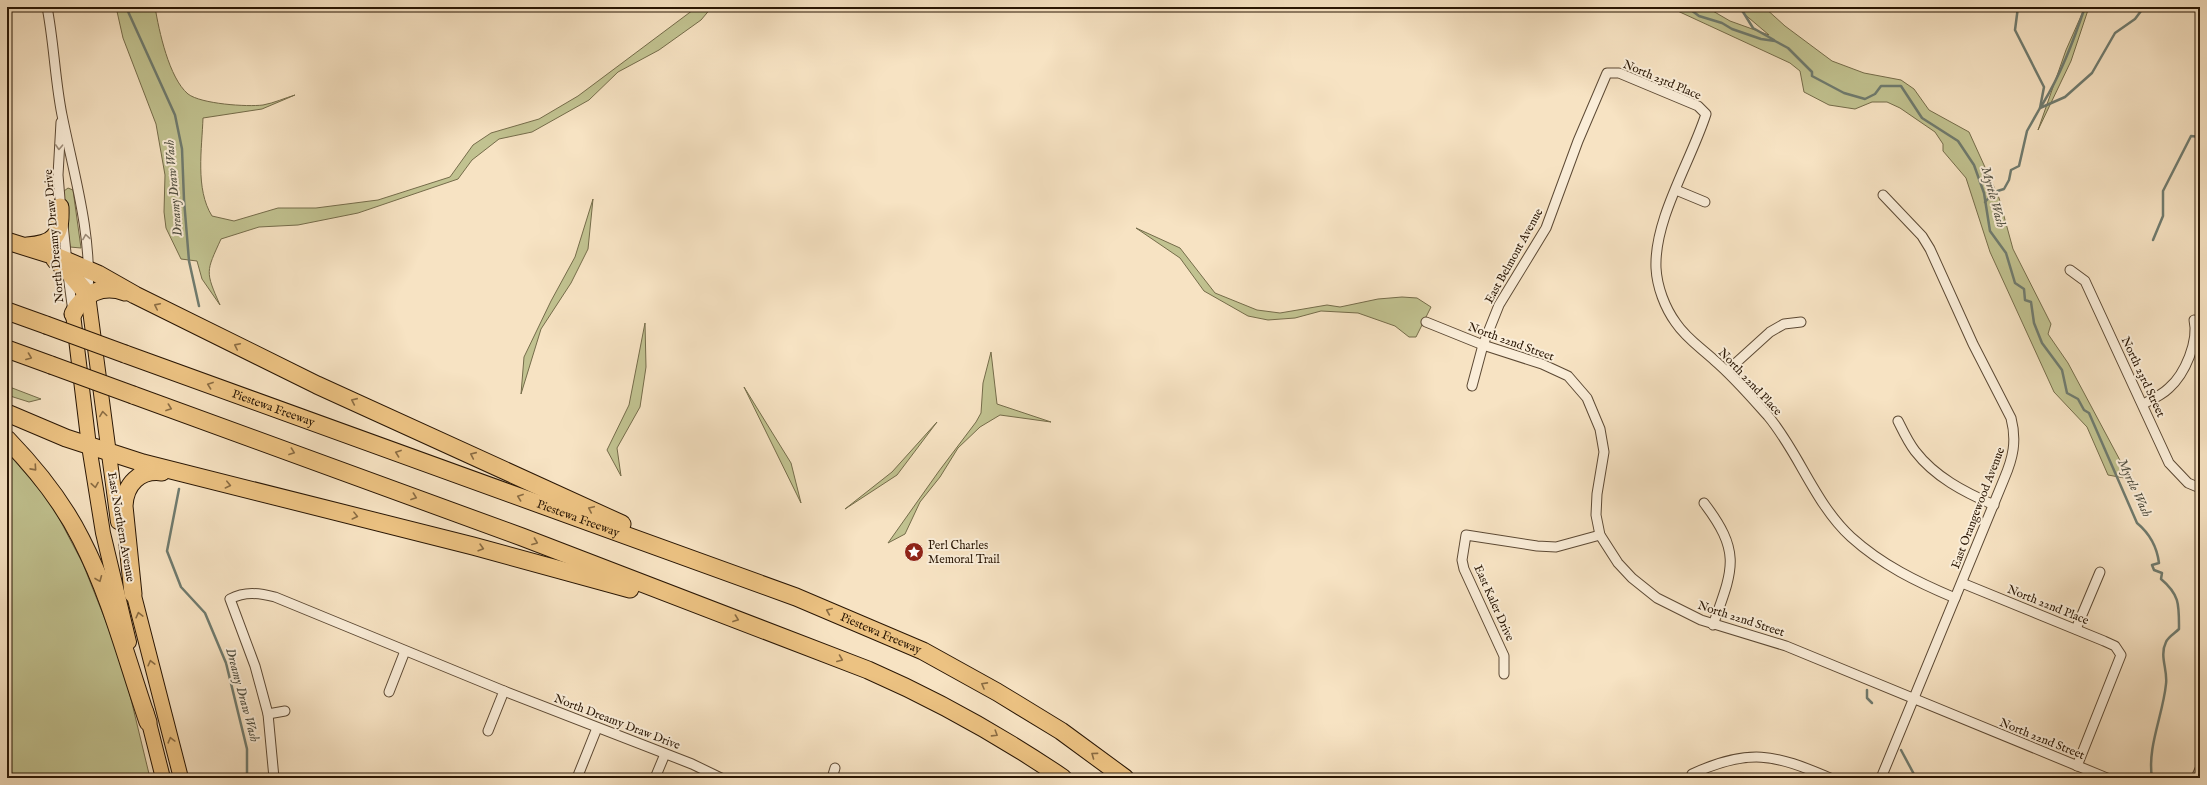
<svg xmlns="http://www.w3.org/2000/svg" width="2207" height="785" viewBox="0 0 2207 785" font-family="'IM FELL English',serif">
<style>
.green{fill:#c1c290;stroke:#756c4a}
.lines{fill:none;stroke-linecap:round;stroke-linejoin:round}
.stream{stroke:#6f7b6f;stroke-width:2.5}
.street-casing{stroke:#5c4934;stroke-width:11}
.primary-casing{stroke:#291604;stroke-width:16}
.highway-casing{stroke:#291604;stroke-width:19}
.street{stroke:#faedd8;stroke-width:9}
.primary{stroke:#ecc282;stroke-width:14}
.highway{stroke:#ecc282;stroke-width:17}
.highway-bridge-casing{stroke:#291604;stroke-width:19;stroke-linecap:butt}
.highway-bridge{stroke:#ecc282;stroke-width:17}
.oneway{stroke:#9c8c79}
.oneway2{stroke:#8a6c43}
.labels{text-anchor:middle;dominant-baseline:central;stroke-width:4;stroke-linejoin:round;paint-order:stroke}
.street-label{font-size:12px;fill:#291604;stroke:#faedd8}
.poi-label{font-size:12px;fill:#291604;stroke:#faedd8;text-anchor:start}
.water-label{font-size:13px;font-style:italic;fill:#525143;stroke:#faedd8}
</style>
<rect width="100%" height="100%" fill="#f7e3c3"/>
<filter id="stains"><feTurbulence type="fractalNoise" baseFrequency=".005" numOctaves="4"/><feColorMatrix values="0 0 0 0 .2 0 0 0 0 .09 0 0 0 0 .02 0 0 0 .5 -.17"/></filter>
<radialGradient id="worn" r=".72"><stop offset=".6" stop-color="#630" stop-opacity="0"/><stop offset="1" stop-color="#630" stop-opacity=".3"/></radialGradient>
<g class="green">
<path d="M116,7H155C159,31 169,78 188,94C201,104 247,107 263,105C274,103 285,98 295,95L262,109L203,118C202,148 195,189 212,216L234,221L278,208H316L378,200L450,177L473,145L491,133L539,119L578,96L697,7H712L701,20L659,50L618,72L589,100L532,132L499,139L472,160L458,179L358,213L298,225L259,227L221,239C206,272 205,271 220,305L202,279L197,261L181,259L166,228L164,212L165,175L156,124L123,38Z"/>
<polygon points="1669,7 1706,7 1730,21 1769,35 1736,7 1764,7 1785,26 1832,61 1864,73 1901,80 1914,89 1929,110 1969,132 1999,198 2013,249 2051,324 2048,334 2068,363 2130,479 2108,475 2087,427 2054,392 1990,252 1966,178 1943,151 1943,144 1935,132 1900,108 1887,102 1872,102 1855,109 1829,105 1804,92 1800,71 1790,63"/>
<polygon points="2085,7 2089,7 2071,61 2038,130 2066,50"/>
<polygon points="68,188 73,190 81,248 70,247 64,195 64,191"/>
<polygon points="593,199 588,249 571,283 541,329 521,394 524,357 551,301 575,257"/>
<polygon points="1136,228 1180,248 1215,293 1257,310 1280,313 1327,305 1340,307 1378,299 1402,297 1417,298 1431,307 1416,337 1409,337 1395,326 1358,313 1321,311 1295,318 1268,320 1248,316 1204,291 1180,258"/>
<polygon points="645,323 646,367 640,407 617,448 621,476 607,450 629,405"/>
<polygon points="991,352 997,404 1051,422 1000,415 980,427 958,448 940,477 920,502 905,534 888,543 939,471 976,422 981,413 983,383"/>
<polygon points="7,386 41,399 29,402 7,395"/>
<polygon points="744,387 791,463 801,503"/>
<polygon points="937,422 897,475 845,509 892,472"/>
<polygon points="7,452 51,503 83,564 122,662 150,778 7,778"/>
</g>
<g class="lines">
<g class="stream">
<polyline points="126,7 175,115 182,149 184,200 189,261 199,306"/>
<path d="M1687,7L1699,16L1722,23L1732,29L1761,39L1775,41L1788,48L1812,72V76L1844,93L1865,99L1875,94L1881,86H1901L1922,118L1958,141L1974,165L1984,193L1990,231L2006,253L2015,283L2024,289L2025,300L2031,302L2034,323L2042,343L2062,370L2067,393L2078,399L2084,410L2089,413L2137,523C2149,533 2157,547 2159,563L2152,565L2154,570L2162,573L2161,579C2180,595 2179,605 2179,629C2175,633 2168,637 2166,642C2159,656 2168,670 2166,684C2163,715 2147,747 2152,778"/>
<polyline points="1740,7 1753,28 1774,40"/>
<path d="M2042,105C2061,74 2073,42 2085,7"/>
<polyline points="2040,108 2065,97 2092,73 2115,33 2135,19 2144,7"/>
<polyline points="1985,202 1994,192 2004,189 2009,180 2011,170 2019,166 2027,131 2040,108 2044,87 2015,30 2018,7"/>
<polyline points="2153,240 2163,216 2163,191 2191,136 2200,137"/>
<polyline points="179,489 167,551 181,587 205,613 226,663 247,749 247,778"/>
<polyline points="1867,690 1867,698 1872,703"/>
<polyline points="1901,750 1916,778"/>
<polyline points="591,778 592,775"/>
</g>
<g class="street-casing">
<g id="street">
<path d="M47,7C54,43 55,80 62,115C74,175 92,234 88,295"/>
<polyline points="61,122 58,175 61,211"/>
<polyline points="1676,190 1705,202"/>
<polyline points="63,225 67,262"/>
<polyline points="2070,270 2085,281 2169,463 2188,483 2200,488"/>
<polyline points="68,275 73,312"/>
<polyline points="1426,322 1483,345 1542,364 1568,376 1587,398 1600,429 1604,452 1597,494 1596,515 1600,535 1618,563 1632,578 1657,598 1701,620 1786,646 2107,778"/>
<polyline points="1727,371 1770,332 1784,324 1801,322"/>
<path d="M1472,386L1483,345L1499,305L1546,228L1578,141L1607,73H1619L1698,106L1706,114C1691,161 1654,219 1656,268C1657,287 1665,308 1676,323C1686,338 1701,348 1714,360C1734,377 1751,397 1768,416C1799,453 1815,504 1851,537C1882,565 1917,582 1955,598"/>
<path d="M2143,404C2151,400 2162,395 2169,388C2185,374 2199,341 2194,320"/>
<path d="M1898,421C1903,431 1908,442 1915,451C1935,477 1964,492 1994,505"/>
<path d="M1704,503C1742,553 1733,569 1713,625"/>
<polyline points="1962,583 2104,641 2115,646 2121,655 2077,766"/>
<polyline points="2076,629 2100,572"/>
<polyline points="1504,674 1504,656 1464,569 1462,560 1466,535 1537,546 1556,547 1600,535"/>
<polyline points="389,692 405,651"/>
<polyline points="268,714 285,711"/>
<polyline points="488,731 504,691"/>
<path d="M1692,774C1749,748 1774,754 1830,778"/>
<path d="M274,778L268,714L255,666L230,599C245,591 259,593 275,597L504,691L692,764L721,778"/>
<polyline points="577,778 597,728"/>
<polyline points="655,778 665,754"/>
<polyline points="832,778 835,768"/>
<path d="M1881,778L2004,479C2013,458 2017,441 2011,418L1973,344L1930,249L1922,236L1883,195"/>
<polyline points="2196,778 2200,769"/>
</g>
</g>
<g class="primary-casing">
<g id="primary">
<polyline points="88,295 118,522"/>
<polyline points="73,314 89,446 103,533 129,642"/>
<polyline points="131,584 181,778"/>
<polyline points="146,711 163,778"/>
</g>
</g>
<g class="highway-casing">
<g id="highway">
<polyline points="7,241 58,257 98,274 135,295 317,385 622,524"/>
<path d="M27,246C56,244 61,235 60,207"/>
<polyline points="55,260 67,270 88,295"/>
<polyline points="7,311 46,325"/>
<path d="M73,314C83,293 103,284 125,292"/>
<polyline points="7,349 51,365"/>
<path id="s1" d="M125,354L796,597L923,651L997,692L1061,731L1125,778"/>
<path d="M133,395L522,537L868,670C937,700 1001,736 1063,778"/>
<polyline points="7,413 66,438 143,463 473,546 630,589"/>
<path d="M7,439C36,469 62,501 81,539C111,597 127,661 148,722"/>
<path d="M133,594L124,506C125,484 140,469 162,472"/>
</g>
</g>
<use href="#street" class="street"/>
<use href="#primary" class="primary"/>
<use href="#highway" class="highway"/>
<g class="highway-bridge-casing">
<g id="highway-bridge">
<polyline points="46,325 125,354"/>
<polyline points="51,365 133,395"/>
</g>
</g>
<use href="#highway-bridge" class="highway-bridge"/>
</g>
<defs><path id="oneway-chevron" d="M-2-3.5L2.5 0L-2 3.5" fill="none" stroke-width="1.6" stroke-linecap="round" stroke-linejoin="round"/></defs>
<g class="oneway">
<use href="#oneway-chevron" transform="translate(59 147) rotate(93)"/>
<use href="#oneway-chevron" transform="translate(86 237) rotate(-99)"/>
</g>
<g class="oneway2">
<use href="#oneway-chevron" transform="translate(157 306) rotate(-154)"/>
<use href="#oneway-chevron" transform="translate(237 346) rotate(-154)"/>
<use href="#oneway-chevron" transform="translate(29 357) rotate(21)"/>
<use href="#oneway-chevron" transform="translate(210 385) rotate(-160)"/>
<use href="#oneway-chevron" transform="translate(354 401) rotate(-156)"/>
<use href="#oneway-chevron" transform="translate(169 408) rotate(20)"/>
<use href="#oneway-chevron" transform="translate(103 414) rotate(-98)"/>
<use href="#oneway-chevron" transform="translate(292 452) rotate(20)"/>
<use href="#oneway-chevron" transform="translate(398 453) rotate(-160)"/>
<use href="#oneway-chevron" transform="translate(473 455) rotate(-156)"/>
<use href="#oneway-chevron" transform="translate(34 468) rotate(48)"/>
<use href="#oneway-chevron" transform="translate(95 485) rotate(81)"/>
<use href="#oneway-chevron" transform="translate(228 485) rotate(13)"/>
<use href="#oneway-chevron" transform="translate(414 497) rotate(20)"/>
<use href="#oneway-chevron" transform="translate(520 497) rotate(-160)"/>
<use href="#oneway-chevron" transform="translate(591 509) rotate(-155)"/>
<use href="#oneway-chevron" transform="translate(355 516) rotate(14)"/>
<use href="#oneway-chevron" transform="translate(535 542) rotate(21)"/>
<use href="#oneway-chevron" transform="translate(481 548) rotate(16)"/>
<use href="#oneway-chevron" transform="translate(99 579) rotate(68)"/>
<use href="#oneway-chevron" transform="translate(829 611) rotate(-157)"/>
<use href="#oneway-chevron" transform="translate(139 615) rotate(-104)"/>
<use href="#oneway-chevron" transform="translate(736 619) rotate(20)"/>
<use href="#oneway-chevron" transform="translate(840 659) rotate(22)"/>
<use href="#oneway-chevron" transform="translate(151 663) rotate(-104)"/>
<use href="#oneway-chevron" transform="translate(984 685) rotate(-151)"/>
<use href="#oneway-chevron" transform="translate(995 734) rotate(32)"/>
<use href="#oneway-chevron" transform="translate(171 740) rotate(-105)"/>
<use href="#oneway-chevron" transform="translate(1094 755) rotate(-144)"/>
</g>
<defs>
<g id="sight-disc" transform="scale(1)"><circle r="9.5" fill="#8f2418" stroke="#faedd8"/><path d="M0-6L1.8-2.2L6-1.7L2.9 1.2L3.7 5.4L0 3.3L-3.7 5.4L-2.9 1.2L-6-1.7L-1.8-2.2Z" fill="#fff"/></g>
</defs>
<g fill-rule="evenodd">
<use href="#sight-disc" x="914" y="552"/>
</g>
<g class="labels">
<g class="street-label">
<text transform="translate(1662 80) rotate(23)">North 23rd Place</text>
<text transform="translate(54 236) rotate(-95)">North Dreamy Draw Drive</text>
<text transform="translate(1514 256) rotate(-61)">East Belmont Avenue</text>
<text transform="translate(1511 342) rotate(20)">North 22nd Street</text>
<text transform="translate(2143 377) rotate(65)">North 23rd Street</text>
<text transform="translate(1750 382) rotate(47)">North 22nd Place</text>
<text stroke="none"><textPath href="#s1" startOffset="158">Piestewa Freeway</textPath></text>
<text transform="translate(1978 508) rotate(-69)">East Orangewood Avenue</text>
<text stroke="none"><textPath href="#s1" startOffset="482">Piestewa Freeway</textPath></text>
<text transform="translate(121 527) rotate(80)">East Northern Avenue</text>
<text transform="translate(1494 603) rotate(66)">East Kaler Drive</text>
<text transform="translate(2048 605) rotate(22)">North 22nd Place</text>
<text transform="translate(1741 619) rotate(18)">North 22nd Street</text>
<text stroke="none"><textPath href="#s1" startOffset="806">Piestewa Freeway</textPath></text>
<text transform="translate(617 722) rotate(21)">North Dreamy Draw Drive</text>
<text transform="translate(2042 739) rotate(22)">North 22nd Street</text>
</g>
<g class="poi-label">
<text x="928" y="545">Perl Charles<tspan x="928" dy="14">Memoral Trail</tspan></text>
</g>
<g class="water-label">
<text transform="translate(174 188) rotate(-95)">Dreamy Draw Wash</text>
<text transform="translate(1993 197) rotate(75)">Myrtle Wash</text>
<text transform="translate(2134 488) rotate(65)">Myrtle Wash</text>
<text transform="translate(242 695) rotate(75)">Dreamy Draw Wash</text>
</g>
</g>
<rect width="2207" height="785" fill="none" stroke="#f7e3c3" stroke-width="24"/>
<rect x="8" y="8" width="2191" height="769" fill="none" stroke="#291604" stroke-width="2"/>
<rect x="12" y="12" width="2183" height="761" fill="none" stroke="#291604"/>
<rect width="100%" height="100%" filter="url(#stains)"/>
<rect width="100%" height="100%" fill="url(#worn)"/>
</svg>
